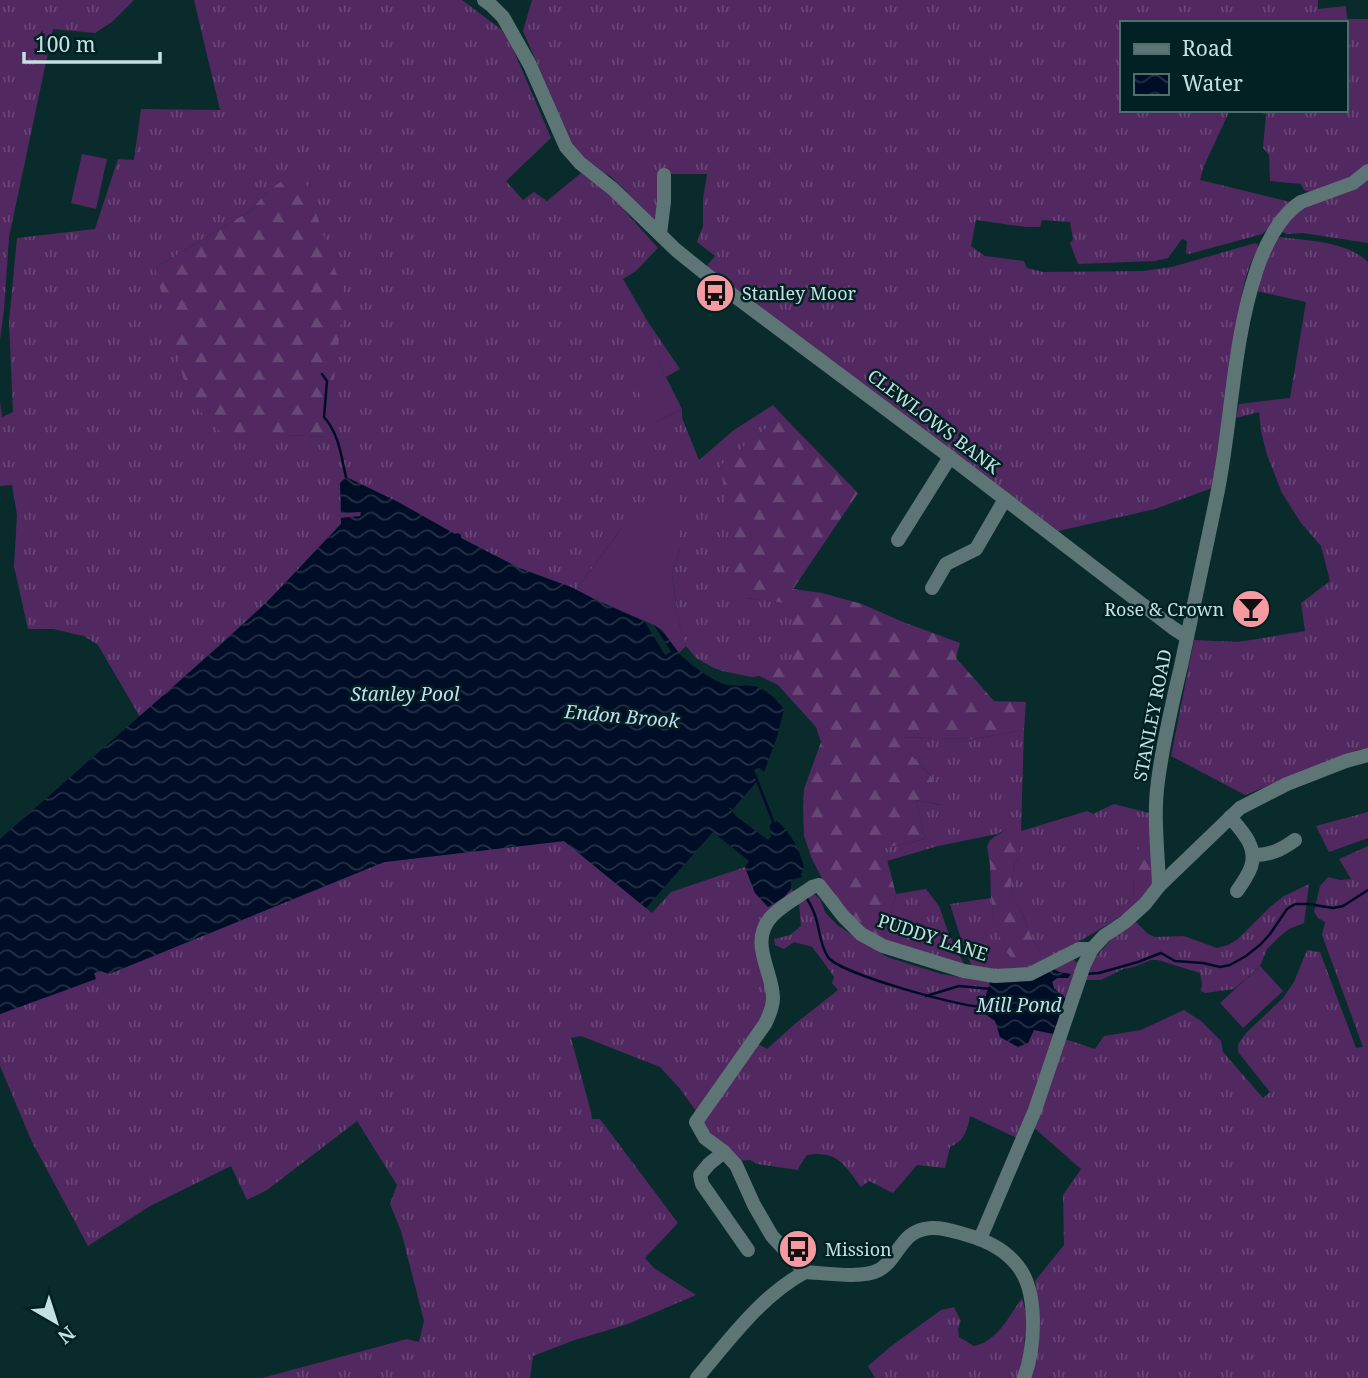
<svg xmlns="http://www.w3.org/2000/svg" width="1368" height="1378" viewBox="0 0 1368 1378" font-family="'Noto Serif',serif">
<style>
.grass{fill:url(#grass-tufts);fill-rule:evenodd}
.forest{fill:url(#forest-firs)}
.pitch{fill:#512860}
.water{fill:url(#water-waves)}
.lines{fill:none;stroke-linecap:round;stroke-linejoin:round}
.stream{stroke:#000d26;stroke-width:2.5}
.minor{stroke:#5d7575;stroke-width:14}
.labels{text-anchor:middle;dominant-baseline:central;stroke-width:5;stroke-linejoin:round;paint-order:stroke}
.poi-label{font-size:18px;fill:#c3e1e1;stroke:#012122;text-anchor:start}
.street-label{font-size:18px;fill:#c3e1e1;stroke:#012122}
.water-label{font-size:19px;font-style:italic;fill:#cadbf1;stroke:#012122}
</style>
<defs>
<pattern id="grass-tufts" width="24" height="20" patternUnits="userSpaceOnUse" patternTransform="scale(1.75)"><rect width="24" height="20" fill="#512860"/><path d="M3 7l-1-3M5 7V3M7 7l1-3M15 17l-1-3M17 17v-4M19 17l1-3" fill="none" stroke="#684776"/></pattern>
<pattern id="forest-firs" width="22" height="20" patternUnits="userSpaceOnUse" patternTransform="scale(1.75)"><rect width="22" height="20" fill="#512860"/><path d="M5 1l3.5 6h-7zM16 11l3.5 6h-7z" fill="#684776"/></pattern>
<pattern id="water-waves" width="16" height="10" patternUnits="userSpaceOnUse" patternTransform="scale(1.75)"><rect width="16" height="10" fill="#000d26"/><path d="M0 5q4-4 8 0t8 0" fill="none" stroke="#243045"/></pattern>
</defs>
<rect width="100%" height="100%" fill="#0a2b2c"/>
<g class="grass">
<polygon points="0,0 134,0 113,21 95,33 53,29 9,237 4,310 0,340"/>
<path d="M194,0H462L502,30L513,49L551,138L506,181L523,200L534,192L547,201L581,173L607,191L658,248L636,271L623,279L648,322L680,369L666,377L659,363L654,423L682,409V418L699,460L734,430L773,405L782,415L721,466L746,598L792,603V661L752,672L759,676L752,677L722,671L712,667L696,658L686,646L679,623L672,575L680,549L621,529L576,590L519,568L461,538L398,502L346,477L341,512H361V517L341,518V524L267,602L140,717L98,645L84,636L53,629H28L14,566L17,515L12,485L0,486V402L2,417L13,412L9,322L17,238L95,229L118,159L134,160L141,109L220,110ZM267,192L327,437L288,435L155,268L250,211Z"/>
<path d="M532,0H1318V9L1346,6L1347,19H1368V166L1355,177L1309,192L1304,190L1301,184L1270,181L1269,155L1263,148L1266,114L1250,110H1345V23H1121V110H1230L1204,166L1200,180L1290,202L1269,228L1262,234L1189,254L1186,253L1187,241L1182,239L1168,258L1155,261L1078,264L1070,243L1073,240L1070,222L1042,220L1040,227H1026L976,220L971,246L985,256L1024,261L1027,268L1043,272L1143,271L1172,267L1252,244L1256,243L1258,245V251C1244,266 1239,313 1236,334C1227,385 1219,436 1212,488L1155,509L1058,531L935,437L706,267L715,256L697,242L703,226V199L707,174H662L659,223L648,218L625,190L610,176L594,168L576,153L523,31Z"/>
<polygon points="1368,179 1368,243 1303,233 1287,234 1282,232 1291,214"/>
<path d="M1280,237C1309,241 1346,241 1368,262V748L1358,750L1245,795L1171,756L1194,640L1238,642L1305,631L1301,603L1330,581L1321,546L1301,523L1282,493L1267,455L1261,431L1259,412L1236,418L1239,404L1290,398L1306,302L1256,291L1274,241Z"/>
<polygon points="1024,730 1021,831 1087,811 1093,814 1114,804 1149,813 1151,833 1134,878 1133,899 1106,920 1107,925 1046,961 1031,936 1023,915 1010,891 1014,865 1019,857 1006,829 997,834 938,846 887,861 884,848 925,839 916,800 941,805 931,776 913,757 900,737 973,739"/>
<polygon points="1368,812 1368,838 1329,852 1316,826"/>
<polygon points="564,841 652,913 671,892 745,867 755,893 783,898 791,888 796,896 762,926 771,998 767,1012 696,1111 681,1090 660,1067 581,1036 571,1038 591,1112 592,1119 600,1119 678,1223 645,1258 654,1268 696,1295 628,1324 572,1341 533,1356 530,1378 262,1378 407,1339 419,1342 424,1321 401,1231 390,1204 397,1185 357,1121 267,1190 247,1200 231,1166 150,1206 88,1246 32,1142 0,1066 0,1014 95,979 93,973 101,971 109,974 384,862"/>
<path d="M1368,846V1378H1030C1036,1345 1041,1315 1035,1281L1064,1245L1063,1195L1081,1169L1032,1126L1065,1039L1095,1049L1104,1036L1141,1030L1184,1010L1201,1021L1221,1041L1223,1052L1263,1098L1270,1092L1238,1052V1044L1247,1032L1283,998L1294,982L1307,950L1320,952L1356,1048L1363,1047L1322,935L1325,922L1318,918L1314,912L1320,886L1328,877L1340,880L1351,879L1339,859Z"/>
<path d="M1309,884L1304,923L1289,929L1279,937L1267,949L1260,966L1234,989L1205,993L1201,991L1202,984L1200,973L1158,960H1151L1134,967L1123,969L1101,980H1085C1097,950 1109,940 1135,921L1148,934L1155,937L1184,936L1217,948L1228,945L1238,939L1271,906L1284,896Z"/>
<polygon points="926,889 939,906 950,937 966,968 884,942 896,894"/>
<path d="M813,893L820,899L825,912L837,925L887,957L941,974L990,982L1034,1029L1054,988L1052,982L1057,978H1068L1070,974L1059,972L1050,967L1066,961L1074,960L1078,964L1019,1139L970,1116C968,1130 963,1142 950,1147L945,1168L917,1165L893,1193L869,1181L861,1187C844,1165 838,1150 807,1155L800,1165L798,1170L757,1164L750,1160L737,1161L706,1134L703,1120L758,1044L767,1049L796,1023L838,990L832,983L834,977C833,974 813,948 812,947C808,945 799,944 794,942L784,949L775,945L774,939L790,935L801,926L799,903Z"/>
<polygon points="991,898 994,924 1020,969 973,969 961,939 950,904"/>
<path d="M1022,1298L1026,1313L1023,1370L1020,1378H875L868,1366L890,1347L941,1310L954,1307L961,1321L958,1329L959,1337L974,1346C997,1342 1009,1316 1022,1298Z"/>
</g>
<g class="forest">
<polygon points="287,177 305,180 344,296 327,437 288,435 223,434 189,400 155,268 250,211 267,192"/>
<polygon points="782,415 858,493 793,589 822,593 862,604 903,622 960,643 956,658 994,701 1026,702 1024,730 973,739 901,737 913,757 931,776 942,805 916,800 925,839 884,848 896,894 884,942 862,930 829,892 812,859 804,836 803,807 804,789 821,742 816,727 778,685 751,672 769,660 792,661 792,604 746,598 735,588 721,465"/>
<polygon points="1006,829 1021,831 1022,844 1019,857 1014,865 1010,891 1023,915 1031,936 1046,961 1037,966 1020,969 1006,951 994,924 991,898 990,865 987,846 990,840"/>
<path d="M1151,833C1151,844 1156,876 1153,884C1147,901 1121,916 1107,925L1106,920L1133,899C1135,879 1131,845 1151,833Z"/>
</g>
<g class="pitch">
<polygon points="82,154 107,159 96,209 71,203"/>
<polygon points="659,363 682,409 654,423 631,377"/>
<polygon points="680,478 680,549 672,575 679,623 686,646 679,653 662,630 654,625 596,600 576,590 621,529"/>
<polygon points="1260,966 1283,991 1243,1028 1220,1003"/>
</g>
<g class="water">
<path d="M346,477L398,502L455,534L458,533L461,535V538L519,568L571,587L596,600L645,622L665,655L671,652L654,625C666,633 671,644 680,654C686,662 711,679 721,683C733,688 742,684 754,686C767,689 776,700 784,709L777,737L764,772L760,768L755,769L753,774L758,780L733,809L728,807L737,817L768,840L771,837L770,824L777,821C791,833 800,850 804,868L801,874L802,877L791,880V889L783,898L768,907L755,893L745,867L749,861L713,832L646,908L564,841L384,862L109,974L101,971L94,973L96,979L0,1014V839L225,641L267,602L341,524V518L360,516L361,512L341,513L340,483Z"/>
<polygon points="1050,967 1059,972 1071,974 1068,978 1057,978 1052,982 1054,988 1066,999 1053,1034 1034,1030 1028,1043 1018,1047 1000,1037 995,1021 981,1011 990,982"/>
</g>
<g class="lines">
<g class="stream">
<path d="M322,374L327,381L324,417C339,434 341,455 346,477"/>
<polyline points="751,769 755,775 774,824"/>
<path d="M806,897C811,905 815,913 817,922C820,934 821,947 828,957C838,973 963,1008 985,1007"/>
<polyline points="1085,974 1099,973 1138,962 1161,953 1175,961 1203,963 1220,967 1230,965 1246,956 1261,944 1270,934 1287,909 1295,904 1308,904 1333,908 1343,906 1368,890"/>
<polyline points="926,996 959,986 991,989"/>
</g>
<g class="minor">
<polyline points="484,0 491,5 503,17 530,65 566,147 580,163 613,189 676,250 717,283 950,457 1173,628 1187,637"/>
<polyline points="660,234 664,202 664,175"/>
<polyline points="898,540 950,457"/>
<polyline points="932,588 946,564 976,549 1005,499"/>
<path d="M1230,817C1242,831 1258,847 1251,867C1248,875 1242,884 1237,891"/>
<path d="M1253,855C1271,855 1281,850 1295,840"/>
<path d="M1159,886C1158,852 1153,815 1158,781C1163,742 1172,704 1181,666C1193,608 1206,549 1218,490C1232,418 1233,342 1256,272C1264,247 1279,216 1301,202L1353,183L1368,171"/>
<polyline points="724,1152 709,1164 700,1175 702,1184 748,1250"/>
<polyline points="980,1239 1035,1110 1084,965 1092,949 1104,936 1125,922 1145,904 1159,886 1240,808 1287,784 1346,761 1368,755"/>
<path d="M805,1272L772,1236L754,1205L736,1165L724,1152L705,1138L696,1122L765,1024C769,1016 773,1007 773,998C773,971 747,941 773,915C784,904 800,896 812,887L819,885L843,916L861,934L883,946L964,971L995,976L1030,974L1079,949H1092"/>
<path d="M805,1272C825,1273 862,1279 879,1270C900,1258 900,1230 931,1228C944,1227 956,1232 967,1235C985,1240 1005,1250 1017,1265C1039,1291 1035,1348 1024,1378"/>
<path d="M697,1378C730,1339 760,1297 805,1272"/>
</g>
</g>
<defs>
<g id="bus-disc" transform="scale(2.0125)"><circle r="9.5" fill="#f49aa0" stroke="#012122"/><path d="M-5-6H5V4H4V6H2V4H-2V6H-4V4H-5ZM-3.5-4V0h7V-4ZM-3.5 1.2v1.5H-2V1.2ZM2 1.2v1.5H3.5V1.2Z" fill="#111"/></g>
<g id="bar-disc" transform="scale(2.0125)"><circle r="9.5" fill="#f49aa0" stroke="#012122"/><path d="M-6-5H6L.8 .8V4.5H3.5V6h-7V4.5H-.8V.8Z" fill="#111"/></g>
</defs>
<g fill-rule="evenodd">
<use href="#bus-disc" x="715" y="293"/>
<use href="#bar-disc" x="1251" y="609"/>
<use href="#bus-disc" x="798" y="1249"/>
</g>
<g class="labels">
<g class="poi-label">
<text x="742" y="293">Stanley Moor</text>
<text x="1224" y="609" text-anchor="end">Rose &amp; Crown</text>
<text x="825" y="1249">Mission</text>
</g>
<g class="street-label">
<text transform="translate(934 421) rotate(37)">CLEWLOWS BANK</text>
<text transform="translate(1152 715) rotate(-79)">STANLEY ROAD</text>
<text transform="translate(933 937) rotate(18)">PUDDY LANE</text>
</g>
<g class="water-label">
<text x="405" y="694">Stanley Pool</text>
<text transform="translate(622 716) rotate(5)">Endon Brook</text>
<text x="1019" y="1005">Mill Pond</text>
</g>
</g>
<rect x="1120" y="21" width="228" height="91" fill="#012122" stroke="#4f6e6e" stroke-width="2"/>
<rect x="1134" y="44" width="35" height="10" fill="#5d7575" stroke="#4f6e6e" stroke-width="2"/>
<text x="1182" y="56" font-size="21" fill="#c3e1e1">Road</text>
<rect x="1134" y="74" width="35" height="21" fill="url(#water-waves)" stroke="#4f6e6e" stroke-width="2"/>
<text x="1182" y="91" font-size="21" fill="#c3e1e1">Water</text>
<g transform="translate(56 1322) rotate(141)" stroke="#012122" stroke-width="5" paint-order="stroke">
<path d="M0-5L12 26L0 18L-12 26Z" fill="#c3e1e1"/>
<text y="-10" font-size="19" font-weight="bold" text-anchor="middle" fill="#c3e1e1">N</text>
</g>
<path d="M24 52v10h136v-10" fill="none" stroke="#c3e1e1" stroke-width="3.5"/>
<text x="35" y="52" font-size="21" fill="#c3e1e1" stroke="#012122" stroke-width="5" paint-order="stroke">100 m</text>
</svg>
